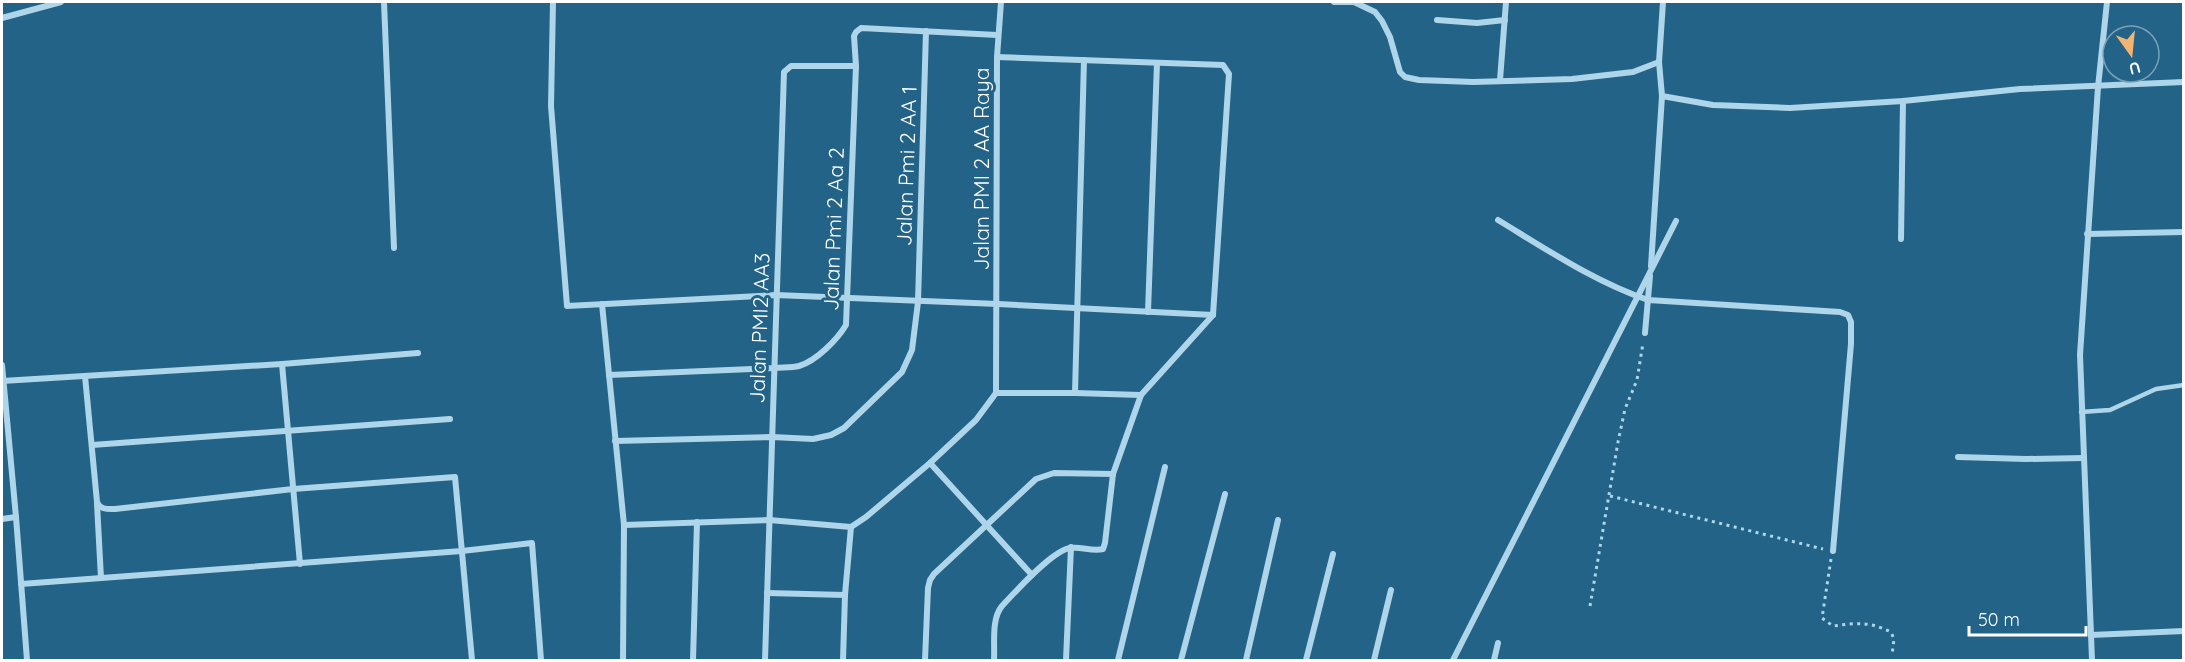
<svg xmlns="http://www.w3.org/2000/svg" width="2185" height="662" viewBox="0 0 2185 662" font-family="Quicksand,sans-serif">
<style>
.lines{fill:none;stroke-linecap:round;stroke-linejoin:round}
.path{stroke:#aed5e9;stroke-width:3;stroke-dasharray:3 4.5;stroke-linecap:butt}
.lane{stroke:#aed5e9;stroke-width:4.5}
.street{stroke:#aed5e9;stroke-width:6}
.labels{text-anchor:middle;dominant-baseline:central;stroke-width:6;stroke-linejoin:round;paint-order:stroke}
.street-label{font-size:21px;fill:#fff;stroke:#236387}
</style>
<rect width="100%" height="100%" fill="#236387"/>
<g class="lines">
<g class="path">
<polyline points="1610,496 1823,549"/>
<path d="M1831,559L1822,618L1833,626C1857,623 1868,621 1891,632L1894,639L1892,655"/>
<polyline points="1590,606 1618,442 1625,409 1637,380 1643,343"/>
</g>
<polyline class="lane" points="2081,412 2110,410 2156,389 2184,385"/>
<g class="street">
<polyline points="384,2 394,248"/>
<polyline points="553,2 551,106 567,306 776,295 998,304 1213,315 1229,74 1223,65 997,57"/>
<polyline points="1334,2 1354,2 1375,12 1382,21 1390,37 1400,72 1405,77 1419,80 1473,82 1572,79 1633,72 1659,62"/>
<polyline points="1663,2 1659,62 1662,96 1713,105 1790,108 1903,101 2020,89 2184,82"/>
<polyline points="2,18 61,2"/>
<polyline points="1437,20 1477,23 1505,20"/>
<polyline points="1500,80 1506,2"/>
<path d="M1498,220C1546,249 1595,282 1648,300L1840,312L1848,315L1851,322V344L1833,551"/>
<polyline points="2087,234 2184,232"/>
<polyline points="1901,239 1903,101"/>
<polyline points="1651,266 1662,96"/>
<polyline points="602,304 624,525 623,660"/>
<polyline points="1148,312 1157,63"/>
<polyline points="1645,333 1650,276"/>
<polyline points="282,364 300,564"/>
<polyline points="2,365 16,517 27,660"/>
<path d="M609,375L774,368C782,367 791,368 799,366C816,361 837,340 846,325L856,66L854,36L856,32L861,28L997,35"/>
<path d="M85,376L97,502C100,510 108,509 115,509L293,489L455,477L472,660"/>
<polyline points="2,381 282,364 418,353"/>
<polyline points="996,393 1075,393 1141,395"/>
<polyline points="1075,393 1084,60"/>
<polyline points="615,441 772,437 813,439 831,435 844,428 902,372 912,350 918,302 926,31"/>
<polyline points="92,445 450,419"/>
<polyline points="1958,457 2026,459 2084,458"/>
<polyline points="930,463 1032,575"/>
<polyline points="97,504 101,578"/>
<polyline points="2,519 16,517"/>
<polyline points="624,525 769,520 851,527 866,517 930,463 976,420 996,393 997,57 1001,2"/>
<polyline points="21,584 462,551 532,543 541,660"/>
<polyline points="767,593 845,595"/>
<polyline points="2091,635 2184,631"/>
<polyline points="693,660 697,522"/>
<polyline points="765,660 784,72 791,66 856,66"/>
<polyline points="843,660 845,595 851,527"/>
<polyline points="925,660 928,588 930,580 934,574 1036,479 1054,473 1113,474"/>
<path d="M994,660C995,644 991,619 1002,606C1015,592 1053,550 1070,548C1081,546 1092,552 1103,549L1105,543L1113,474L1141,395L1213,315"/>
<polyline points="1066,660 1071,547"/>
<polyline points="1118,660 1165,467"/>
<polyline points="1181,660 1225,494"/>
<polyline points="1246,660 1278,520"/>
<polyline points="1306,660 1333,554"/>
<polyline points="1374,660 1391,590"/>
<polyline points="1453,660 1676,221"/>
<polyline points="1494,660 1498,643"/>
<polyline points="2092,660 2080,355 2098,87 2107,2"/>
</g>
</g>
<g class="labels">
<g class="street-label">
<text transform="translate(906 166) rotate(-88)">Jalan Pmi 2 AA 1</text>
<text transform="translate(981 169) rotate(-90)">Jalan PMI 2 AA Raya</text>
<text transform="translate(833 229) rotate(-88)">Jalan Pmi 2 Aa 2</text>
<text transform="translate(759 328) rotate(-88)">Jalan PMI2 AA3</text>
</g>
</g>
<rect width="2185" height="662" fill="none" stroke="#ffffff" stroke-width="6"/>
<g transform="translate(2131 54) rotate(165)"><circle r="28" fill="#236387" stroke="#7ba1b7" stroke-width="1.5"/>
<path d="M0-4.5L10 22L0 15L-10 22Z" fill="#f4b471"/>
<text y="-9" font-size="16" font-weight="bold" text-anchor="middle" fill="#ffffff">U</text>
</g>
<path d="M1969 626v9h117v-9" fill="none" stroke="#ffffff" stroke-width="3"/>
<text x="1978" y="626" font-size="18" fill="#ffffff" stroke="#236387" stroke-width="4.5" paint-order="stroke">50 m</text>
</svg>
